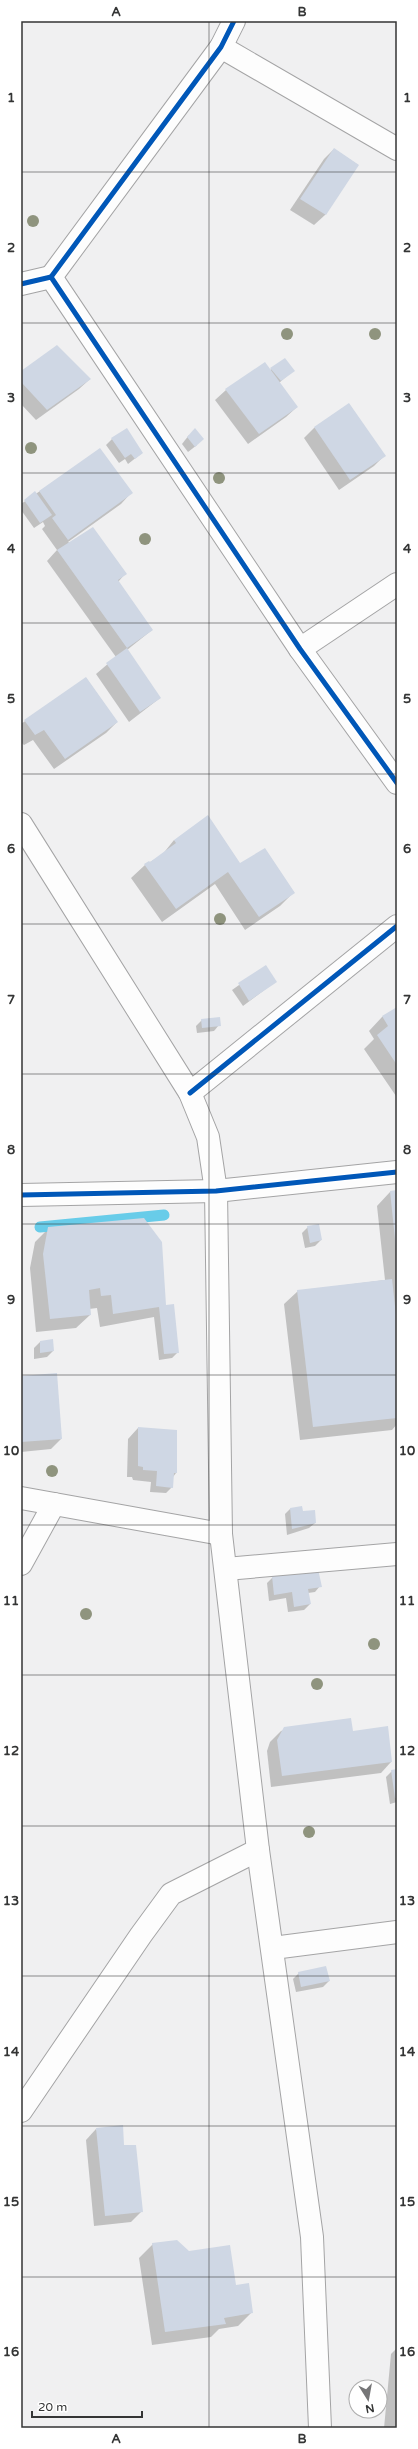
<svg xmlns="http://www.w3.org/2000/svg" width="418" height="2449" viewBox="0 0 418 2449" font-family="'Varela Round',sans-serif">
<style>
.shadow{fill:#0003}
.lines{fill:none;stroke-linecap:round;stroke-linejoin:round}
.stream{stroke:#68cce9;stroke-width:11}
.building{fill:#cfd7e4}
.minor-casing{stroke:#a4a4a5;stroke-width:24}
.major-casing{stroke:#a4a4a5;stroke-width:24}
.minor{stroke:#fdfdfd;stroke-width:22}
.major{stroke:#fdfdfd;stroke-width:22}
.cycleway-casing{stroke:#fff;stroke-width:8}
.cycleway{stroke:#0057b8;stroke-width:5}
.tree{fill:#8f947e}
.grid{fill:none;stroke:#343535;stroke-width:1;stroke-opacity:0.55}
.neatline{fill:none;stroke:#343535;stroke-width:1.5}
.grid-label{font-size:13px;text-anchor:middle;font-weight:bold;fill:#343535}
</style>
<rect width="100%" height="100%" fill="#f0f0f1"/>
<g class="shadow">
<polygon points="334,149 358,165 325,215 314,225 290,210 324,159"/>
<polygon points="285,359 287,376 279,383 297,407 286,417 248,444 215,400 226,390 270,370"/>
<polygon points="21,372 90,379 79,389 36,420 21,404"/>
<polygon points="349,404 384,456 374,466 339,490 304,438 314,428"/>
<polygon points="189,435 197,445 188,452 182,444"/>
<polygon points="112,439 142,453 128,464 125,459 119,463 106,445"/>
<polygon points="40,491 131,493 121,504 68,542 125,574 118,582 152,630 127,650 160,698 129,722 96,674 116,657 47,561 57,550 42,529 45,526 43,522 34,528 21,510 21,504"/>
<polygon points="86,678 117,722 106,733 54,769 33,740 24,745 21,742 21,724"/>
<polygon points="174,840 239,864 294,892 280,906 245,930 215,884 162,922 131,878 145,865 162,855"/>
<polygon points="266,966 275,982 243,1006 232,990"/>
<polygon points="397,1008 397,1095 396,1096 364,1049 374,1039 369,1031 382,1017"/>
<polygon points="202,1020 219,1025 214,1031 197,1033 196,1026"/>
<polygon points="397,1191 397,1424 392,1430 300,1440 284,1304 298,1291 385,1280 377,1206 390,1192"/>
<polygon points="308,1227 321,1240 315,1246 305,1248 302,1233"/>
<polygon points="49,1228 166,1307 178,1352 172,1358 159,1360 154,1317 100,1327 97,1308 89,1309 90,1315 76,1328 36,1332 30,1268 35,1242"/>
<polygon points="53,1341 53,1351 47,1357 34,1359 34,1348 40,1342"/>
<polygon points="21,1377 61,1439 51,1449 21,1452"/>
<polygon points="138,1428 176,1473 173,1477 172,1487 166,1493 150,1492 151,1482 133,1480 132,1477 127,1477 128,1439"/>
<polygon points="290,1509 315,1523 309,1528 287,1535 285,1514"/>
<polygon points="273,1577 320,1586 315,1592 308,1593 310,1604 304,1610 288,1612 286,1598 269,1601 267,1583"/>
<polygon points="293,1727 391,1762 381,1773 271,1787 267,1751 270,1742 281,1731"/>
<polygon points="397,1770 397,1802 390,1804 386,1777 392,1771"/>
<polygon points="299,1973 329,1981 323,1987 296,1992 293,1979"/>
<polygon points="96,2129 141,2212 131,2222 94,2226 86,2140"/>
<polygon points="153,2244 189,2252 235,2286 252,2312 238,2326 219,2329 211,2337 152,2345 139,2258"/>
<polygon points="397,2348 397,2428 384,2428 391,2354"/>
</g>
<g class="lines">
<polyline class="stream" points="40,1227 164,1215"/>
</g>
<g class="building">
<polygon points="334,148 359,165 326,215 300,199"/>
<polygon points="57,345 91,379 47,410 21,382 21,371"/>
<polygon points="285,358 295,371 281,381 270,368"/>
<polygon points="265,362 298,407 259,434 225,389"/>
<polygon points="349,403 386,456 350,480 314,427"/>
<polygon points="127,428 143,453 135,459 131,454 125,458 111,438"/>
<polygon points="195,428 204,439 195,447 187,437"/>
<polygon points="100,448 133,493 68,540 52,518 56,515 39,491"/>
<polygon points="35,491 52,515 40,523 24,500"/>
<polygon points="93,527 127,574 118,580 153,630 127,648 57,550"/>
<polygon points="127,648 161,698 140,712 106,663"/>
<polygon points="86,677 118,722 65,759 44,730 35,735 24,720"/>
<polygon points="208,815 240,863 265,848 295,893 259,917 228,872 176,909 144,864 149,861 150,862 176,843 174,840"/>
<polygon points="266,965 277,982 249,1001 238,983"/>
<polygon points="397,1007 397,1065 377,1035 388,1026 382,1016"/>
<polygon points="220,1017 221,1026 202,1028 201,1019"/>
<polygon points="397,1190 397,1248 396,1248 390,1191"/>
<polygon points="144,1218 162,1242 166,1305 174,1304 179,1353 164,1354 159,1307 113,1314 111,1295 101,1296 100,1288 89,1290 91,1315 50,1319 43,1254 48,1227"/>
<polygon points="319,1224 322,1240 310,1243 307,1226"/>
<polygon points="392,1279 397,1324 397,1418 313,1427 297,1290"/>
<polygon points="53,1339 54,1351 40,1353 40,1341"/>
<polygon points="57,1373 62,1439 21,1442 21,1376"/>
<polygon points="138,1427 177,1430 177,1473 174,1473 173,1488 156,1486 157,1471 143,1470 143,1467 138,1466"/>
<polygon points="302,1506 303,1511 315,1510 316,1523 292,1529 290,1508"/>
<polygon points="318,1569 322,1587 308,1589 311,1604 294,1607 292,1592 274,1595 272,1576"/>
<polygon points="351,1718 353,1731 388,1726 392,1762 282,1776 277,1740 284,1727"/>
<polygon points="397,1769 397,1798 395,1798 391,1770"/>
<polygon points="326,1966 330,1981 301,1987 298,1972"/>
<polygon points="123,2125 124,2145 136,2145 143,2212 105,2216 96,2128"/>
<polygon points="177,2240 189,2251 230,2245 236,2285 249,2283 253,2313 224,2318 226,2324 165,2332 152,2243"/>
</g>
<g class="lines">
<g class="minor-casing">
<g id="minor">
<polyline points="221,47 397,149"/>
<polyline points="51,277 221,47 234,21"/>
<polyline points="21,284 51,277 300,649 397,783"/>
<polyline points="300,649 397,584"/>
<polyline points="190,1093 397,926"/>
<polyline points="21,1195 216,1191 397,1172"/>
<polyline points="21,1498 221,1534"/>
<polyline points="21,1564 54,1504"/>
<polyline points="226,1569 397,1554"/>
<polyline points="273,1948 397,1932"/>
<polyline points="21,2111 141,1935 171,1894 258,1850"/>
</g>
</g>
<g class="major-casing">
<polyline id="major" points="21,824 190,1093 208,1137 216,1191 221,1534 258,1850 312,2237 320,2428"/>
</g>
<use href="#minor" class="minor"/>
<use href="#major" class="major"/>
<g class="cycleway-casing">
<g id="cycleway">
<polyline points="51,277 221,47 234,21"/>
<polyline points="21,284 51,277 300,649 397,783"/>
<polyline points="190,1093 397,926"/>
<polyline points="21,1195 216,1191 397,1172"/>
</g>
</g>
<use href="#cycleway" class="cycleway"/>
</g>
<g class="tree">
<circle cx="33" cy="221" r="6"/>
<circle cx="287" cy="334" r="6"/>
<circle cx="375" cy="334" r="6"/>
<circle cx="31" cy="448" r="6"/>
<circle cx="219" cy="478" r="6"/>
<circle cx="145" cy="539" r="6"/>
<circle cx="220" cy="919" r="6"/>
<circle cx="52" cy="1471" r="6"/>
<circle cx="86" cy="1614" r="6"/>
<circle cx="374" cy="1644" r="6"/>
<circle cx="317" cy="1684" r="6"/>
<circle cx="309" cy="1832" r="6"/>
</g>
<path class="grid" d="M209,21V2428M21,172H397M21,323H397M21,473H397M21,623H397M21,774H397M21,924H397M21,1074H397M21,1224H397M21,1375H397M21,1525H397M21,1675H397M21,1826H397M21,1976H397M21,2126H397M21,2277H397"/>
<rect width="418" height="2449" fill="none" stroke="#ffffff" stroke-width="44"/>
<g transform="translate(368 2399) rotate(169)"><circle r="19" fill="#ffffff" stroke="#aeaeae"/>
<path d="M0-3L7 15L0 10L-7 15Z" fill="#767677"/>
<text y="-6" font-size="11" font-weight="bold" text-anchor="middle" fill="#343535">N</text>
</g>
<path d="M32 2411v6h110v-6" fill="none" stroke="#343535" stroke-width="2"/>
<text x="38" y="2411" font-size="12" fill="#343535" stroke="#ffffff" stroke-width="3" paint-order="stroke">20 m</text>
<rect x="22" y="22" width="374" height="2405" class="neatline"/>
<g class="grid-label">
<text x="116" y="16">A</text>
<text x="302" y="16">B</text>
<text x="11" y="102">1</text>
<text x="407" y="102">1</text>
<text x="11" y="252">2</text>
<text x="407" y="252">2</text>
<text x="11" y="402">3</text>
<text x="407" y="402">3</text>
<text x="11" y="553">4</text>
<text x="407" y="553">4</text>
<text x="11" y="703">5</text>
<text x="407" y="703">5</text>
<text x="11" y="853">6</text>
<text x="407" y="853">6</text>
<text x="11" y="1004">7</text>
<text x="407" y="1004">7</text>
<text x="11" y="1154">8</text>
<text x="407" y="1154">8</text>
<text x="11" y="1304">9</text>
<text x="407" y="1304">9</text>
<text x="11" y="1455">10</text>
<text x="407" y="1455">10</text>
<text x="11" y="1605">11</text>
<text x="407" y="1605">11</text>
<text x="11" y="1755">12</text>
<text x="407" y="1755">12</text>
<text x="11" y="1905">13</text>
<text x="407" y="1905">13</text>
<text x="11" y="2056">14</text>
<text x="407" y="2056">14</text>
<text x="11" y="2206">15</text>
<text x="407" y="2206">15</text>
<text x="11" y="2356">16</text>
<text x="407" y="2356">16</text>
<text x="116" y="2443">A</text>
<text x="302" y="2443">B</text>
</g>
</svg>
